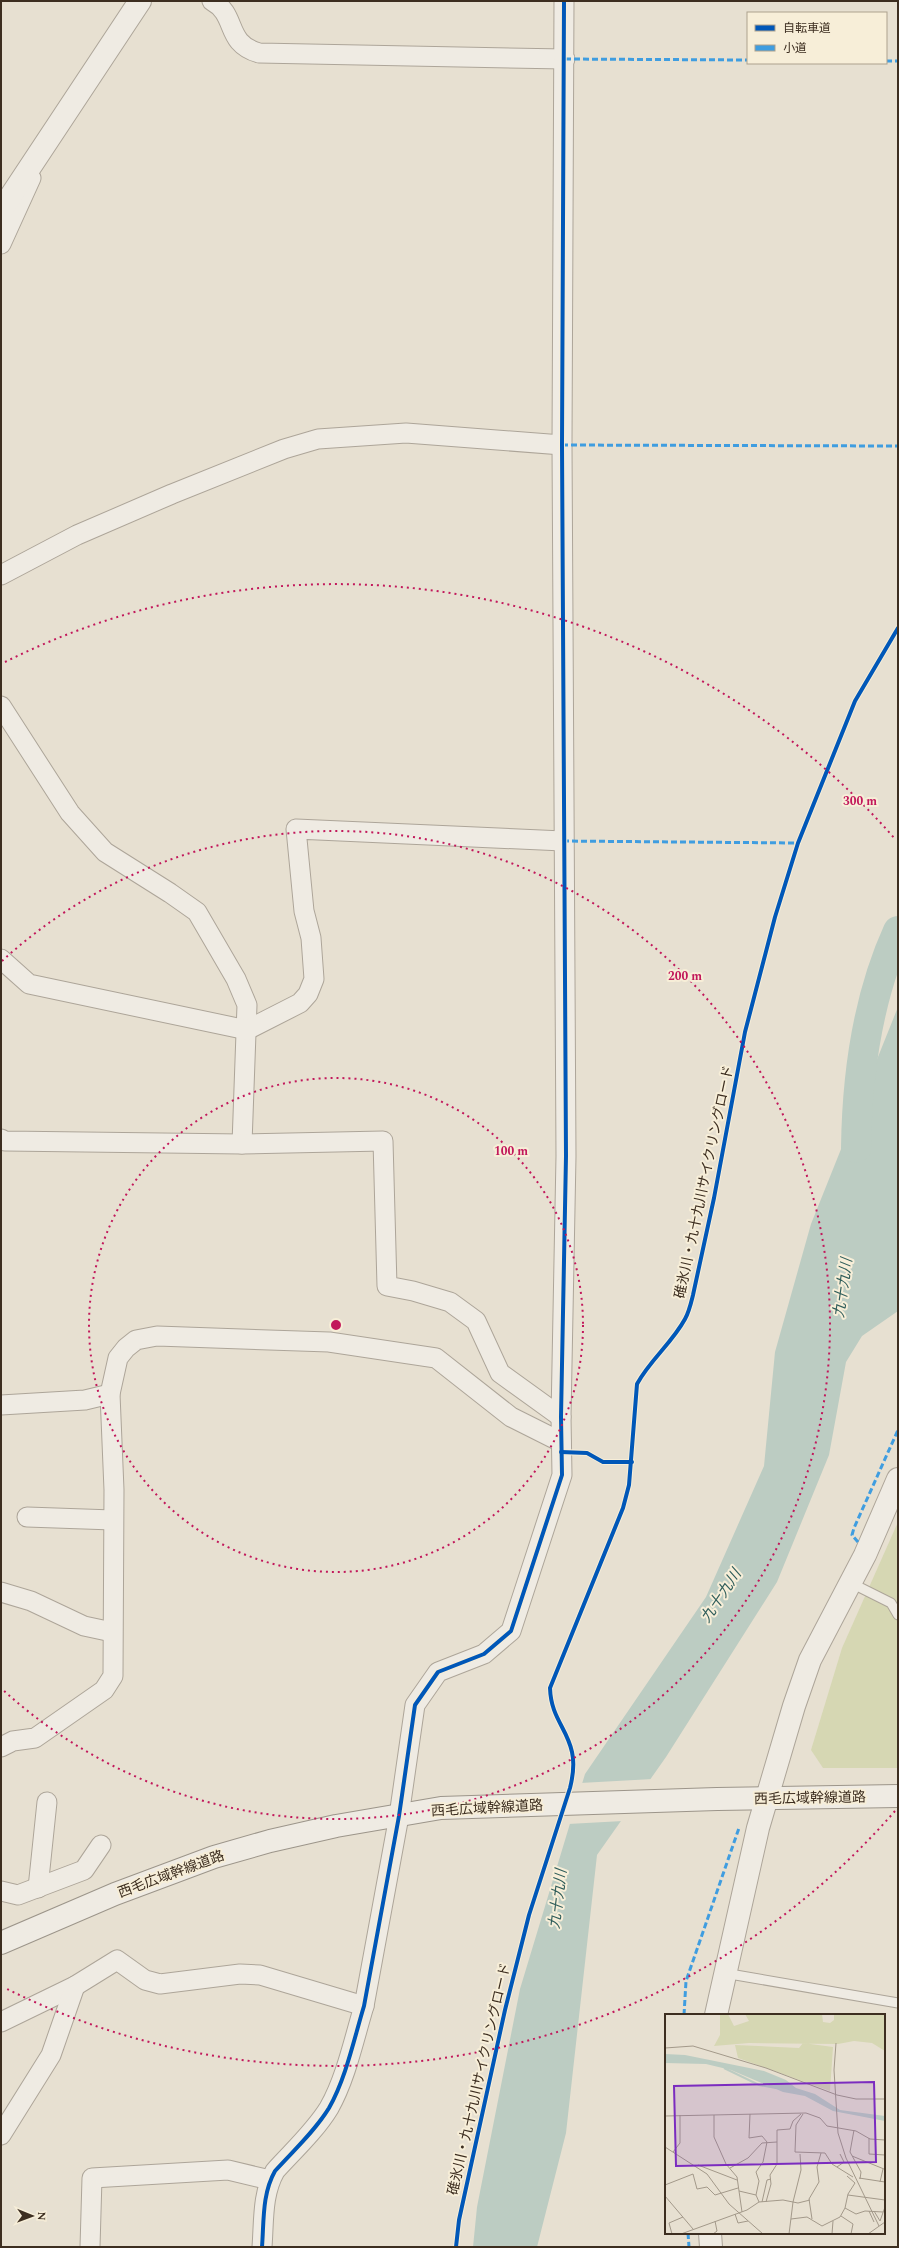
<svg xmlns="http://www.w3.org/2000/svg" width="899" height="2248" viewBox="0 0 899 2248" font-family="Spectral,'Noto Sans JP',serif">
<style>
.green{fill:#d6d7b3}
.water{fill:#bcccc2}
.pier{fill:#e7e0d1}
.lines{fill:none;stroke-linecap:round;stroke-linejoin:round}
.river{stroke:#bcccc2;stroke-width:30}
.service-casing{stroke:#ada599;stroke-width:11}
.minor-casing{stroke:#ada599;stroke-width:21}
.tertiary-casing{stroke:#ada599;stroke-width:24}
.secondary-casing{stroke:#9c958a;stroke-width:24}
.service{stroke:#efebe3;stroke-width:9}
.minor{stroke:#efebe3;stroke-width:19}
.tertiary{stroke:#efebe3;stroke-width:22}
.secondary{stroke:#efebe3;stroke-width:22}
.quiet{stroke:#3f9de0;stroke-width:3;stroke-dasharray:6 3;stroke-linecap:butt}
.cycleway-casing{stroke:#f7eed8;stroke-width:6}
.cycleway{stroke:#0057b8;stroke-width:4}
.ring{fill:none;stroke:#c2185b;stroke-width:2;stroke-dasharray:2 4}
.labels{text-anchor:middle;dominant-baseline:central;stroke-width:4;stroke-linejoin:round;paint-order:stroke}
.street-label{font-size:14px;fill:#3d2e20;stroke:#f7eed8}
.water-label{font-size:15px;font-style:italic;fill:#2f5d5a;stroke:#f7eed8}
.inset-river{fill:none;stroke:#bcccc2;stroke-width:2}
.inset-road{fill:none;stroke:#a3998a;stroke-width:1}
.view{fill:#7b2cbf;fill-opacity:0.15;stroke:#7b2cbf;stroke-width:2}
.inset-edge{fill:none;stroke:#3d2e20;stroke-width:2}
.centre{fill:#c2185b;stroke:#f7eed8;stroke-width:2}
.ring-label{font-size:12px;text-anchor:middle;font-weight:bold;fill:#c2185b;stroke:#f7eed8;stroke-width:4;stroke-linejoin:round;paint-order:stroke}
</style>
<rect width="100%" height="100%" fill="#e7e0d1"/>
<polygon class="green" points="898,1522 898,1768 823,1768 811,1750 842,1648"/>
<polygon class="water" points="898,1007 898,1311 862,1336 846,1362 829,1455 777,1582 666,1757 597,1855 566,2133 537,2247 473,2247 477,2207 520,1989 585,1774 706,1597 764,1466 775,1352 811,1224"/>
<polygon class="pier" points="653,1779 623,1821 568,1824 580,1783"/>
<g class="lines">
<path class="river" d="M856,1148C857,1074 867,999 898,931"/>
<g class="service-casing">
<g id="service">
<polyline points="851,1583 891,1603 898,1615"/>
<polyline points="724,1973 898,2003"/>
</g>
</g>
<g class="minor-casing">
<g id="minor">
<path d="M212,1C238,15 224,43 259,53L565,59"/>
<polyline points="1,244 31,178"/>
<polyline points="1,575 77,535 172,494 284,449 318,439 406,433 562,445"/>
<polyline points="1,706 70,813 105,852 170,893 197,912 236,979 247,1005 242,1144"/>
<polyline points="1,959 29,984 247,1030 300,1003 308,994 314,979 311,938 304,911 296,829 563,841"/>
<polyline points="1,1139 5,1141 242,1144 383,1141 387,1286 413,1291 450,1302 476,1321 500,1373 561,1417"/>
<polyline points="1,1405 85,1400 110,1394"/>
<polyline points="27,1517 113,1520"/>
<polyline points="1,1592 31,1601 84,1626 112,1632"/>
<polyline points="1,1747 13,1741 35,1738 104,1690 113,1676 114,1490 110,1394 118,1358 126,1348 136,1340 157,1336 329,1342 436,1358 511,1417 561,1442"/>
<polyline points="38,1888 47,1802"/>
<polyline points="1,1891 18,1895 84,1870 101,1845"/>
<polyline points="1,2022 75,1986 117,1960 145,1980 160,1984 240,1974 260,1975 364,2006"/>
<polyline points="1,2135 51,2055 75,1986"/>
<polyline points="90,2247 92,2178 228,2170 270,2180"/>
<path d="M262,2247C264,2221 262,2194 275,2171C293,2151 315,2131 329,2108C346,2078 354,2039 364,2006L399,1816L415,1705L438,1672L484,1654L511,1631L562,1475L561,1417L566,1156L562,445L564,1"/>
</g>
</g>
<g class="tertiary-casing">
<g id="tertiary">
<polyline points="1,211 140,1"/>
<polyline points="716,2015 758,1828 794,1706 810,1660 865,1555 898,1479"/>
<polyline points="710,2233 711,2247"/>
</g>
</g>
<g class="secondary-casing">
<polyline id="secondary" points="1,1943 115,1894 214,1857 270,1841 336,1826 441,1808 717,1799 898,1796"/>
</g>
<use href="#service" class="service"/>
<use href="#minor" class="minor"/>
<use href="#tertiary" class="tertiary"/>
<use href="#secondary" class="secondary"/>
<g class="quiet">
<polyline points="565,59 748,60"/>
<polyline points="886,61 898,61"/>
<polyline points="562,445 898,446"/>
<polyline points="563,841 798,843"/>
<polyline points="858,1542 852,1535 854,1528 898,1430"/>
<polyline points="684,2015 686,1981 739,1828"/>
<polyline points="688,2233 689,2247"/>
</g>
<g class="cycleway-casing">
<g id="cycleway">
<polyline points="561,1452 587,1453 603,1462 632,1462"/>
<path d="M262,2247C264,2221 262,2194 275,2171C293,2151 315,2131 329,2108C346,2078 354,2039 364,2006L399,1816L415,1705L438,1672L484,1654L511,1631L562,1475L561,1417L566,1156L562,445L564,1"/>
<path d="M456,2247L459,2220L505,2010L529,1915L570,1788C573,1776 575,1765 572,1752C567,1728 551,1718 550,1688L623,1508L629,1485L637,1384C650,1360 672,1343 685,1319C689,1312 691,1303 693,1295L714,1198L745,1032L775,917L798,843L855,701L898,628"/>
</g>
</g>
<use href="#cycleway" class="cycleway"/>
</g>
<g class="ring">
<circle cx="336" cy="1325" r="247"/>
<path d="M2 961A494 494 0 1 1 2 1689"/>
<path d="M895 1811A741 741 0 0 1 5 1988M5 662A741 741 0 0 1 895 839"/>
</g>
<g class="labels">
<g class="street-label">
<text transform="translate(704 1182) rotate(-78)">碓氷川・九十九川サイクリングロード</text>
<text transform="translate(810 1798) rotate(-1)">西毛広域幹線道路</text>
<text transform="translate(487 1808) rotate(-3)">西毛広域幹線道路</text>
<text transform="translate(171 1874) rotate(-20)">西毛広域幹線道路</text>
<text transform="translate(479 2079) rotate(-77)">碓氷川・九十九川サイクリングロード</text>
</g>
<g class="water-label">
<text transform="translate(843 1288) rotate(-82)">九十九川</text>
<text transform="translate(721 1596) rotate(-56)">九十九川</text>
<text transform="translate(558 1899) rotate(-83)">九十九川</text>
</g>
</g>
<g transform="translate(665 2014)">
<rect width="220" height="220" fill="#e7e0d1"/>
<path d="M55,0H63L69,12L84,7L80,0H157L158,8L165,9L169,6V0H220V37L207,29L189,27L173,30L84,29L49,32L55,21ZM138,29L168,33L165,77L73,44L70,31L134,34Z" fill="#d6d7b3"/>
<path d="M0,40L20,41L99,57L121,66L131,74L150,80L175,96L220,102V107L168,97L140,82L118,78L66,56L41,50L0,49Z" fill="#bcccc2"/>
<path class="inset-river" d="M59,54L94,71L111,74"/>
<path class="inset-road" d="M171,29L169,56L173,119L181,144L214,212M0,34L28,32L101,54L172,81L191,85H220M85,100L84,124L97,122L102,128L98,148L91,158L94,167L91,181L94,188M138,100L131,111L130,138L160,139L167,150L188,163M49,101V123L61,150L72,163L77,198M0,102L141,99L155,104L162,112L191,117L205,125L220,126M189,116L185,138L196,158L195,165M204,124V140L220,141M0,133L42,160L64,190L98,220M8,138L15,129V101M187,142L219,155M33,151L72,166M172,153L179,148L175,140M65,154L83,144L97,129L112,128M194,164L220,168M215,168L218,155M0,171L28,160L32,175L42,173L50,181L73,174M74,177L91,181M183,181L220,186M0,182L28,215M97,188L102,166L106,165M101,188L106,170L105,161L112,150V116L125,115L128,107L136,100M180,194L191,200L200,197L218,198M204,197L209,208M209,197L215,207L220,193M70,200L73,209L83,207M176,202L188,210L186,220M126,205L142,203L157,212L175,203L180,194L183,180L190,169L182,162M147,205L144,185L154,168L152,153L156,139M7,220L4,209L18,203M16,220L82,196L94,188L118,186L133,189L145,186M48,220L52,217L50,207M124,220L128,188L136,156L135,140M167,220L168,207M203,220L220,208"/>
<path class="view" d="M209,68L211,148L11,152L9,72Z"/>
<rect width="220" height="220" class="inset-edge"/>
</g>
<circle cx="336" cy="1325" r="6" class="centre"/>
<g class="ring-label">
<text x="860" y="805">300 m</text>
<text x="685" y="980">200 m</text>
<text x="511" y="1155">100 m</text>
</g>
<rect width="899" height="2248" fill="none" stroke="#3d2e20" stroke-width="4"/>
<rect x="747" y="12" width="140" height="52" fill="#f7eed8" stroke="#ada18e"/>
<rect x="755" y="25" width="20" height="6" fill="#0057b8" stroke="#ada18e"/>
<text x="783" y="32" font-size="12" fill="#3d2e20">自転車道</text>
<rect x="755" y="45" width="20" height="6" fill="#3f9de0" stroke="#ada18e"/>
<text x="783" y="52" font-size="12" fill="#3d2e20">小道</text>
<g transform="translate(32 2216) rotate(91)" stroke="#f7eed8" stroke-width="3" paint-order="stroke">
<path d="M0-3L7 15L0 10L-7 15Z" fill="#3d2e20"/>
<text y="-6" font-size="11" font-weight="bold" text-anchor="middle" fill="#3d2e20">N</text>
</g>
</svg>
